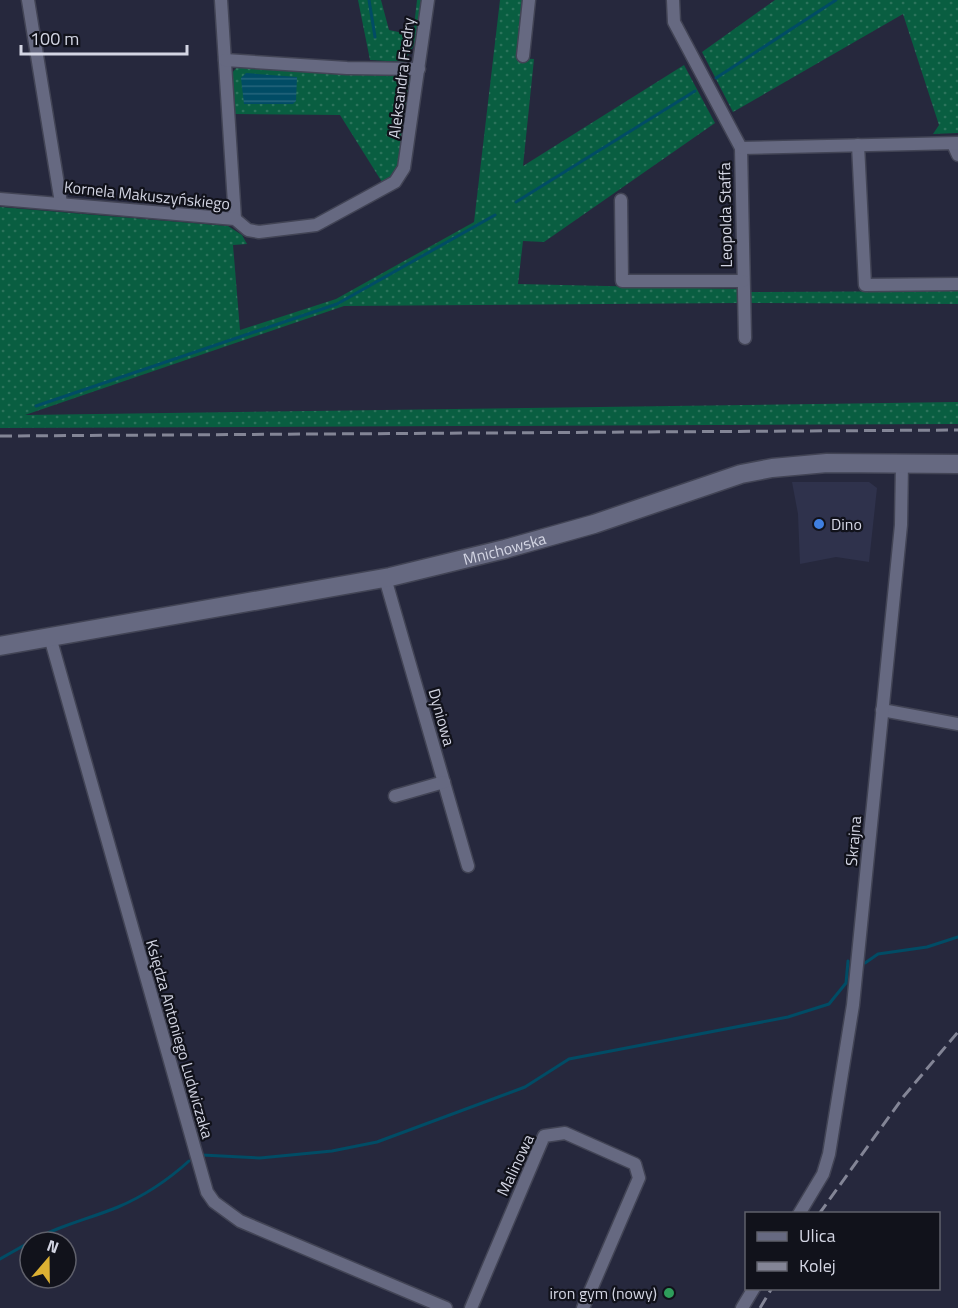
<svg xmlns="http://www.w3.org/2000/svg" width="958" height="1308" viewBox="0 0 958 1308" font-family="'Titillium Web',sans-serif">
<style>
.built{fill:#2f324c}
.grass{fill:url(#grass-dots)}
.water{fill:url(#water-rules)}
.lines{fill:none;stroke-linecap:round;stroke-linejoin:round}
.stream{stroke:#014c65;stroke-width:3}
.street-casing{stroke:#424455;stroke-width:15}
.secondary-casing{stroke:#424455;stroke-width:21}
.street{stroke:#666981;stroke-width:12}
.secondary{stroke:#666981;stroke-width:18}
.rail{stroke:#838596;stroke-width:3;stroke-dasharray:12 6;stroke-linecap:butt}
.shop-dot{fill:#3f7fe0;stroke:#11121b;stroke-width:2}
.leisure-dot{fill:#2e9e5b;stroke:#11121b;stroke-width:2}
.labels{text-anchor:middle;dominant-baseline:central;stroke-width:4.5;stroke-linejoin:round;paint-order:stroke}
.street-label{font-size:16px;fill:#d3d5e3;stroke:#11121b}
.poi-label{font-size:16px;fill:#d3d5e3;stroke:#11121b;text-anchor:start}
</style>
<defs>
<pattern id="grass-dots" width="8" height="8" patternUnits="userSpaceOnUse" patternTransform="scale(1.5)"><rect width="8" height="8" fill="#095e41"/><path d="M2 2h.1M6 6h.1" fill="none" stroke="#2c745c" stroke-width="1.8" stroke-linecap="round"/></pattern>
<pattern id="water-rules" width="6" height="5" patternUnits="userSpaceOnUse" patternTransform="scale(1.5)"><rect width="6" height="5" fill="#014c65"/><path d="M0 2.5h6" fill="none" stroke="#25657b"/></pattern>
</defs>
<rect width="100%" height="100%" fill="#26283d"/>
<polygon class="built" points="792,482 869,482 877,488 869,562 836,557 800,564 798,514"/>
<g class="grass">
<polygon points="358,0 381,0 389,30 413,35 417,0 423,0 420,35 404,62 370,60"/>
<polygon points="500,0 525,0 518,58 534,59 523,166 684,65 715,123 544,242 523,241 518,284 738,289 738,303 344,306 25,415 958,402 958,424 0,428 0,207 228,226 242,235 247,244 233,245 240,330 336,299 474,222"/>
<polygon points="775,0 958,0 958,133 933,134 939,125 903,14 733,112 702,52"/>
<path d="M238,66L411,77L413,82C409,107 408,173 382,182L340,115L234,114L231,74Z"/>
<polygon points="958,291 958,304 751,303 751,292"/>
</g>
<polygon class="water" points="246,73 297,77 296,101 293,104 244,104 241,78"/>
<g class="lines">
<g class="stream">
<polyline points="369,0 375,37"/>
<polyline points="716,78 836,0"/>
<polyline points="516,202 695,91"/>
<polyline points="36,406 337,304 495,215"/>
<polyline points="865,963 878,954 927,947 958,937"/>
<polyline points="202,1155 260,1158 332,1151 377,1142 525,1087 569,1059 788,1017 829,1004 846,983 848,961"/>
<path d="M30,1242C57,1226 89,1219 118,1207C144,1196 168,1180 189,1161"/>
<polyline points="0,1259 30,1242"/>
</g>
<g class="street-casing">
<g id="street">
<polyline points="28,0 61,203"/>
<polyline points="221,0 235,219"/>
<polyline points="673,0 674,22 741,148 745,338"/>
<polyline points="523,56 529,0"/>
<polyline points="225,60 347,68 419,69"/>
<polyline points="953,144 958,155"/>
<polyline points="858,145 865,285 958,284"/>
<polyline points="741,148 958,143"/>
<polyline points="0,199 235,219 248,230 259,232 316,225 395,182 404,168 428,0"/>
<polyline points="621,200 622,281 743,281"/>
<polyline points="385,578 468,866"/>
<polyline points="50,637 207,1192 214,1202 240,1221 446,1308"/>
<polyline points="882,710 958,724"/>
<polyline points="395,796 444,782"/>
<polyline points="799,1214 823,1174 829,1154 853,1005 901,525 902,463"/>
<polyline points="471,1308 544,1136 565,1133 635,1164 639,1178 583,1308"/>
<polyline points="742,1308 754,1288"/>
</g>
</g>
<g class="secondary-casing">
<g id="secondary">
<path id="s1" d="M0,646L390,577L505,549L594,524L741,474L772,468L827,463L958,464"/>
</g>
</g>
<use href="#street" class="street"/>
<use href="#secondary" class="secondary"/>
<g class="rail">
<polyline points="0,436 958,430"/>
<polyline points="819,1214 904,1096 958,1032"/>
<polyline points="760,1308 772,1288"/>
</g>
</g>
<circle class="shop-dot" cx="819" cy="524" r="6"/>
<circle class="leisure-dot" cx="669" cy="1293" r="6"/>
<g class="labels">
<g class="street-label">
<text transform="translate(401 78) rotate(-83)">Aleksandra Fredry</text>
<text transform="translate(147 195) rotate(6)">Kornela Makuszyńskiego</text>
<text transform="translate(725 215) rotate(-91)">Leopolda Staffa</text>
<text stroke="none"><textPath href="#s1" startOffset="514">Mnichowska</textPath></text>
<text transform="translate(442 717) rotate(74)">Dyniowa</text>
<text transform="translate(853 841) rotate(-85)">Skrajna</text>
<text transform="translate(180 1039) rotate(74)">Księdza Antoniego Ludwiczaka</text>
<text transform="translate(515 1165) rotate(-65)">Malinowa</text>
</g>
<g class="poi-label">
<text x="831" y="524">Dino</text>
<text x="657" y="1293" text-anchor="end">iron gym (nowy)</text>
</g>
</g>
<rect x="745" y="1212" width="195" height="78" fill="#11121b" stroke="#5f606b" stroke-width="1.5"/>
<rect x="757" y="1232" width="30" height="9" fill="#666981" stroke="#5f606b" stroke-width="1.5"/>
<text x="799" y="1242" font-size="18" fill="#d3d5e3">Ulica</text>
<rect x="757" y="1262" width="30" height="9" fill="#838596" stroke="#5f606b" stroke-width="1.5"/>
<text x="799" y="1272" font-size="18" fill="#d3d5e3">Kolej</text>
<g transform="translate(48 1260) rotate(20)"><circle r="28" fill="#11121b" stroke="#5f606b" stroke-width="1.5"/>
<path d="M0-4.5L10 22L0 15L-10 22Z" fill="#ddb133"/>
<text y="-9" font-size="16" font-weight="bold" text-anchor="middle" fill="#d3d5e3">N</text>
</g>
<path d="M21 45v9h166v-9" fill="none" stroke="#d3d5e3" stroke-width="3"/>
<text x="30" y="45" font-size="18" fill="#d3d5e3" stroke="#11121b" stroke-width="4.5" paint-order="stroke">100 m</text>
</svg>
